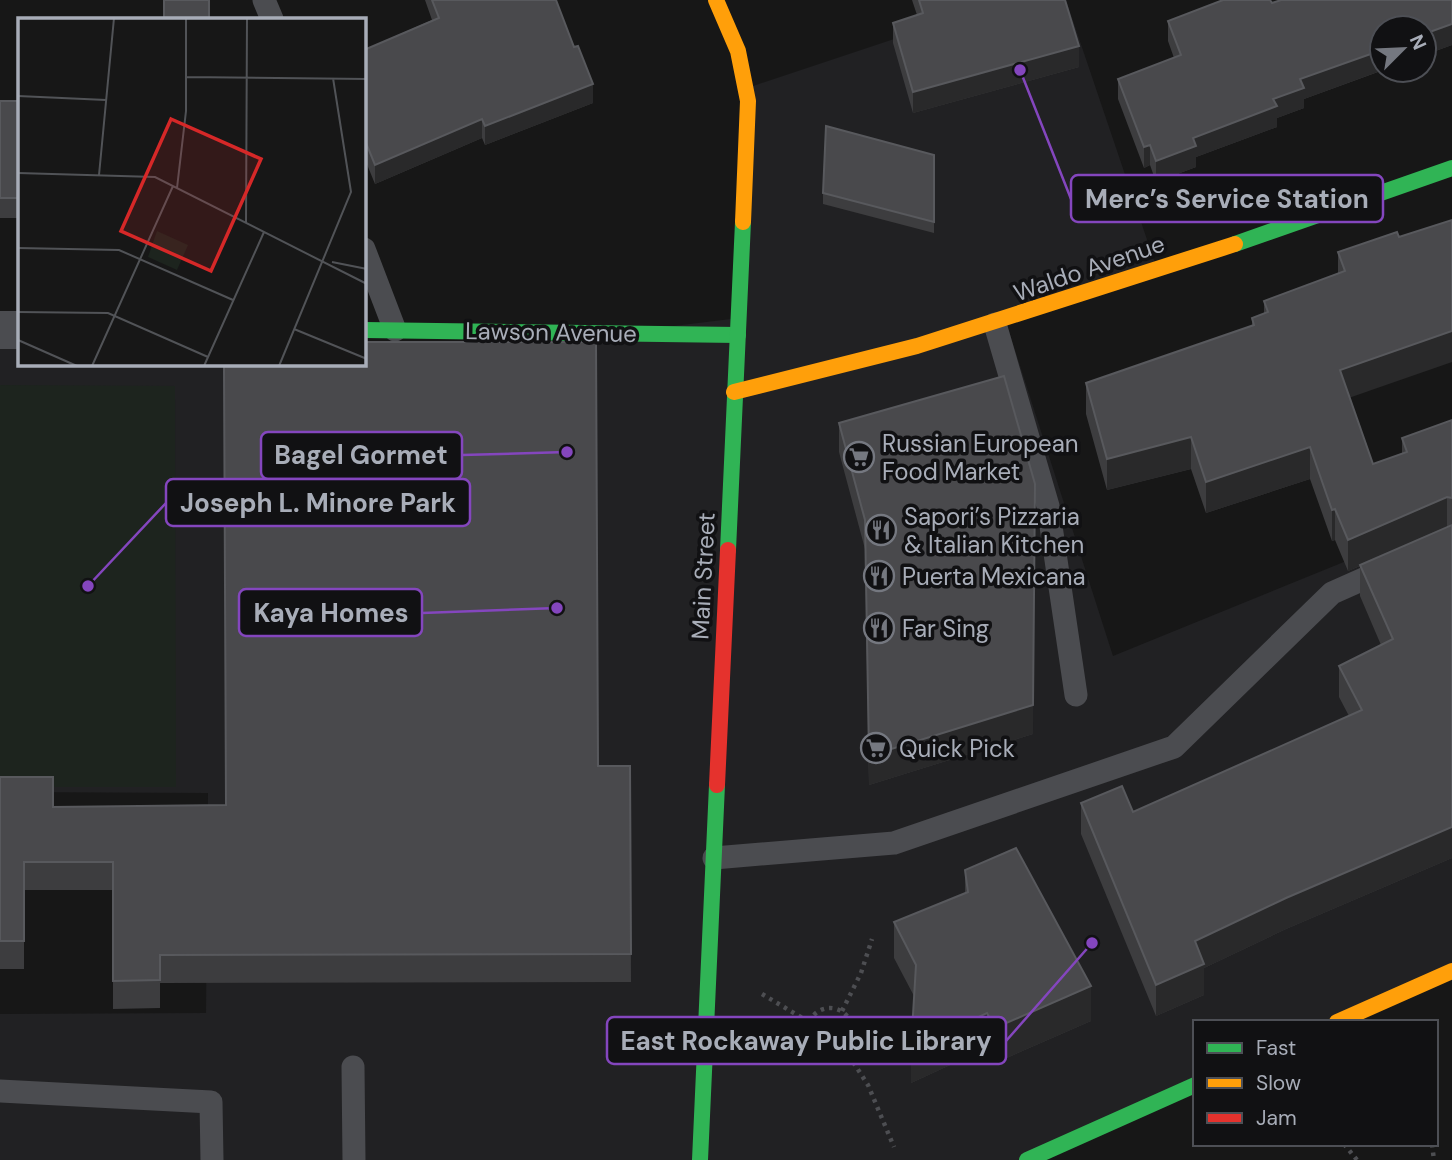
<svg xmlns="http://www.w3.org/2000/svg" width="1452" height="1160" viewBox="0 0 1452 1160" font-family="'DM Sans',sans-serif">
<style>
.built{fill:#212123}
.green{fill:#1d241e}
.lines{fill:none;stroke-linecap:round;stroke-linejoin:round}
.path{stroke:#4d4e52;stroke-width:4.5;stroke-dasharray:3.5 5;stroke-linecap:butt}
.lane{stroke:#4b4c50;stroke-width:23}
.street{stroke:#4b4c50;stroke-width:38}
.fast{stroke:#30b455;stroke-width:16}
.slow{stroke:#ff9f0a;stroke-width:16}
.jam{stroke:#e5322d;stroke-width:16}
.wall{fill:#3d3d3f}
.shaded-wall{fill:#29292a}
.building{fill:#49494c;stroke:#58595d;stroke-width:2}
.labels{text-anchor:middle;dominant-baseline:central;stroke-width:7;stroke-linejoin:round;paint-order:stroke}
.street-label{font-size:24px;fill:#a8adb8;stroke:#111113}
.poi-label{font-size:24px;fill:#a8adb8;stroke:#111113;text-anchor:start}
.inset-road{fill:none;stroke:#515357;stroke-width:2}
.view{fill:#d62828;fill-opacity:0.15;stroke:#d62828;stroke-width:3.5}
.inset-edge{fill:none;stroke:#a8adb8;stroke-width:3.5}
.leader{fill:none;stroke:#8446be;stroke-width:2.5}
.callout-dot{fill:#8446be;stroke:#111113;stroke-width:2.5}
.callout{fill:#111113;stroke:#8446be;stroke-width:2.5}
.callout-label{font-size:26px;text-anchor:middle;font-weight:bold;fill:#a8adb8}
</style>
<rect width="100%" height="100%" fill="#171717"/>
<polygon class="built" points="1011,0 1066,0 1159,275 1005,319 1113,656 1452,518 1452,973 1341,1022 1195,1022 1195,1086 1027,1160 0,1160 0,1014 206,1013 208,793 0,792 0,314 19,314 19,364 364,364 739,318 753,86"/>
<polygon class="green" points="0,385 175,386 176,787 0,787"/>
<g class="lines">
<g class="path">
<polyline points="762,994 809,1022"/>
<circle cx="830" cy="1030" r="22"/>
<polyline points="842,1011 861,973 872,939"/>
<polyline points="844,1048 868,1085 894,1147"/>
<polyline points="1344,1144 1357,1160"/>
<polyline points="1432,1144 1434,1160"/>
</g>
<g class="lane">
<polyline points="264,0 272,19"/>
<polyline points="364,249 395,330"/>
<polyline points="995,324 1048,506 1076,695"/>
<polyline points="714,858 894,843 1174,747 1332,593 1386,569"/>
<polyline points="353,1067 354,1160"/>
<polyline points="0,1091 211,1102 212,1160"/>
</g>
<polyline class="street" points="0,330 19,330"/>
<g class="fast">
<polyline points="1235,244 1452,168"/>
<polyline points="364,330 738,335"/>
<polyline points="728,550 743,222"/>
<polyline points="700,1160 717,785"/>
<polyline points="1027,1160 1195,1085"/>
</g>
<g class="slow">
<polyline points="716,0 738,51 748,101 743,222"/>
<polyline points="734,392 917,346 1235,244"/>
<polyline points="1337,1022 1452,971"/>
</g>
<polyline class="jam" points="717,785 728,550"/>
</g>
<g class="wall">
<polygon points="425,0 556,0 593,103 485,145 482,138 375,184 364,157 364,50 432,20"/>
<polygon points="912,0 1065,0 1079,67 913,113 893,43 893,23 917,15"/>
<polygon points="1452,0 1452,45 1304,99 1304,108 1277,118 1277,127 1196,157 1196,167 1156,182 1150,165 1144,168 1118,99 1118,79 1174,58 1168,41 1168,21 1272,3"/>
<rect x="0" y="101" width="19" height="117"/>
<polygon points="934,155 934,233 823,204 823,193"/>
<polygon points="1397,232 1349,398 1373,464 1402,454 1402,438 1452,420 1452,858 1286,929 1204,968 1204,995 1156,1016 1081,834 1081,803 1133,812 1349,716 1339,697 1339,666 1381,645 1360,596 1360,566 1348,571 1335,540 1332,541 1310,479 1206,513 1191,469 1107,490 1086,414 1086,383 1252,326 1252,318 1264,314 1264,301 1338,274 1338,252"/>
<polygon points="839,423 1033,734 869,785 865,549 839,452"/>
<polygon points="598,766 630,766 631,982 160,983 160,1008 113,1009 113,890 24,890 24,969 0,969 0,777 53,807 226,805"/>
<polygon points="965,870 1091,1021 995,1063 987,1048 911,1083 914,996 894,958 894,922 965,893"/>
</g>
<g class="shaded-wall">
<polygon points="1452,24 1452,45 1424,55 1424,34"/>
<polygon points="1079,46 1079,67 913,113 913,92"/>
<polygon points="1382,50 1382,70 1383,70 1304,99 1304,108 1277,118 1277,127 1196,157 1196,167 1156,182 1156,161 1193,138 1273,99 1300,79"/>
<polygon points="593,84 593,103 485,145 485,126"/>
<polygon points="482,119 482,138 375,184 375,165"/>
<polygon points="1150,145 1150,165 1144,168 1144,147"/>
<polygon points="1452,331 1452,362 1340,401 1340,370"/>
<polygon points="1191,437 1191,469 1107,490 1107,459"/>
<polygon points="1310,447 1310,479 1206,513 1206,482"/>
<polygon points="1035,484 1033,734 869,785 869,756"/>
<polygon points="1447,497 1447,528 1348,571 1348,540"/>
<polygon points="1335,509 1335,540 1332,541 1332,510"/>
<polygon points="1452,827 1452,858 1286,929 1204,968 1204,995 1156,1016 1156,985 1195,941 1286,898"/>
<polygon points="1091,986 1091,1021 995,1063 995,1028"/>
<polygon points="987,1013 987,1048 911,1083 911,1048"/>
</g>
<g class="building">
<rect x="164" y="0" width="45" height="19"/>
<polygon points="432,0 556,0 574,47 578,46 593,84 485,126 482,119 375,165 364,138 364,50 439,18"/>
<polygon points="919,0 1065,0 1079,46 913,92 893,23 923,13"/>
<polygon points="1223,0 1270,0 1272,3 1281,0 1452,0 1452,24 1424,34 1424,28 1382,28 1382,50 1300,79 1304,88 1273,99 1277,106 1193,138 1196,146 1156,161 1150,145 1144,147 1118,79 1181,55 1168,21"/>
<rect x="0" y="101" width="19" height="97"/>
<polygon points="826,126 934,155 934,222 823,193"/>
<polygon points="1452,220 1452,331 1340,370 1373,464 1407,452 1402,438 1452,420 1452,498 1447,497 1348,540 1335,509 1332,510 1310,447 1206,482 1191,437 1107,459 1086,383 1254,325 1252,318 1268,312 1264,301 1345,271 1338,252 1397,232 1399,237"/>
<polygon points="364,342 596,342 598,766 630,766 631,954 160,955 160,980 113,981 113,862 24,862 24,941 0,941 0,777 53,777 53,807 226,805 224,364 364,364"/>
<polygon points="1004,376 1035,484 1033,705 869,756 865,520 839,423"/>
<polygon points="1452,525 1452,827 1286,898 1195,941 1204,964 1156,985 1081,803 1122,786 1133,812 1362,710 1339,666 1393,639 1360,565"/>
<polygon points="1016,848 1091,986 995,1028 987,1013 911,1048 916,965 894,922 968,892 965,870"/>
</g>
<defs>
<g id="supermarket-ring" transform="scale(1.575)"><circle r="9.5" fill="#111113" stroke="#757880" stroke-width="1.5"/><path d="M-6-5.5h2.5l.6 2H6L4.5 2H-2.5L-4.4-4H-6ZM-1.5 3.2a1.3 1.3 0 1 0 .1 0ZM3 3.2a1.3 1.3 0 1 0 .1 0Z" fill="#757880"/></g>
<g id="restaurant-ring" transform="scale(1.575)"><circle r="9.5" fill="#111113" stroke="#757880" stroke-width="1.5"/><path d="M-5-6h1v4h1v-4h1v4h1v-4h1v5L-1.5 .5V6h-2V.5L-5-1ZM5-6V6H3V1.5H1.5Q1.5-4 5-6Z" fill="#757880"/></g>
</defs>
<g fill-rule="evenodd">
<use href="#supermarket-ring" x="859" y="457"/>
<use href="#restaurant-ring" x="881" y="530"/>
<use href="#restaurant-ring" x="879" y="576"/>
<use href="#restaurant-ring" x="879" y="628"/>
<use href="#supermarket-ring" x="876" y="748"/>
</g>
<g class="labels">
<g class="street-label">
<text transform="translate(1089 268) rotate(-19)">Waldo Avenue</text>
<text transform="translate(551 332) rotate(1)">Lawson Avenue</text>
<text transform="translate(703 576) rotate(-87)">Main Street</text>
</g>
<g class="poi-label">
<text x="882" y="443">Russian European<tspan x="882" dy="28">Food Market</tspan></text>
<text x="904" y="516">Sapori’s Pizzaria<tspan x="904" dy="28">&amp; Italian Kitchen</tspan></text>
<text x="902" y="576">Puerta Mexicana</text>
<text x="902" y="628">Far Sing</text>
<text x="899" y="748">Quick Pick</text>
</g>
</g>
<g transform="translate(18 18)">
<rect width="348" height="348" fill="#171717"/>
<path d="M139,213L170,227L159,252L130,239Z" fill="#1d241e"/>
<path class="inset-road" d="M168,59L349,61M0,78L88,82M0,155L137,159L349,266M81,157L96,0M159,170L168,93V0M228,205L229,0M0,230L101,232L215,282M314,244L349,251M0,294L90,295L190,339M276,311L349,341M0,322L59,348M74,348L155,168M186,348L246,214M261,348L333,174L315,60"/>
<path class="view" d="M153,101L243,141L193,253L103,213Z"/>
<rect width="348" height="348" class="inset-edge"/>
</g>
<path class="leader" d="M1020 70L1071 199M567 452L462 455M88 586L166 503M557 608L422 613M1092 943L1006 1041"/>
<g class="callout-dot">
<circle cx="1020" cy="70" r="7"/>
<circle cx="567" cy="452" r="7"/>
<circle cx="88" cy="586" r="7"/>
<circle cx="557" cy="608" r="7"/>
<circle cx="1092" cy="943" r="7"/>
</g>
<g class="callout">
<rect x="1071" y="175" width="312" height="47" rx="7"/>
<rect x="261" y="432" width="201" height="47" rx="7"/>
<rect x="166" y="479" width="304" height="47" rx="7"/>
<rect x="239" y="589" width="183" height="47" rx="7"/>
<rect x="607" y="1017" width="399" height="47" rx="7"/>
</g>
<g class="callout-label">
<text x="1227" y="208">Merc’s Service Station</text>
<text x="361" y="464">Bagel Gormet</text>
<text x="318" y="512">Joseph L. Minore Park</text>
<text x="331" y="622">Kaya Homes</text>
<text x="806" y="1050">East Rockaway Public Library</text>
</g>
<rect x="1193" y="1020" width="245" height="126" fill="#111113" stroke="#4d4f55" stroke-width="2"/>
<rect x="1207" y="1043" width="35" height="10" fill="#30b455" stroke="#4d4f55" stroke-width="2"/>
<text x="1256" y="1055" font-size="21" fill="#a8adb8">Fast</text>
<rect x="1207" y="1078" width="35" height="10" fill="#ff9f0a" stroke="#4d4f55" stroke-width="2"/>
<text x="1256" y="1090" font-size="21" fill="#a8adb8">Slow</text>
<rect x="1207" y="1113" width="35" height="10" fill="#e5322d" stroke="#4d4f55" stroke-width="2"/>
<text x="1256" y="1125" font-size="21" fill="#a8adb8">Jam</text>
<g transform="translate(1403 49) rotate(66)"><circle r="33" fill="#111113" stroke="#4d4f55" stroke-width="2"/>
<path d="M0-5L12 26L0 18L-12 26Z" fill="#757880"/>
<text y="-10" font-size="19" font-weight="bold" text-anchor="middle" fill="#a8adb8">N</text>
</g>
</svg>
